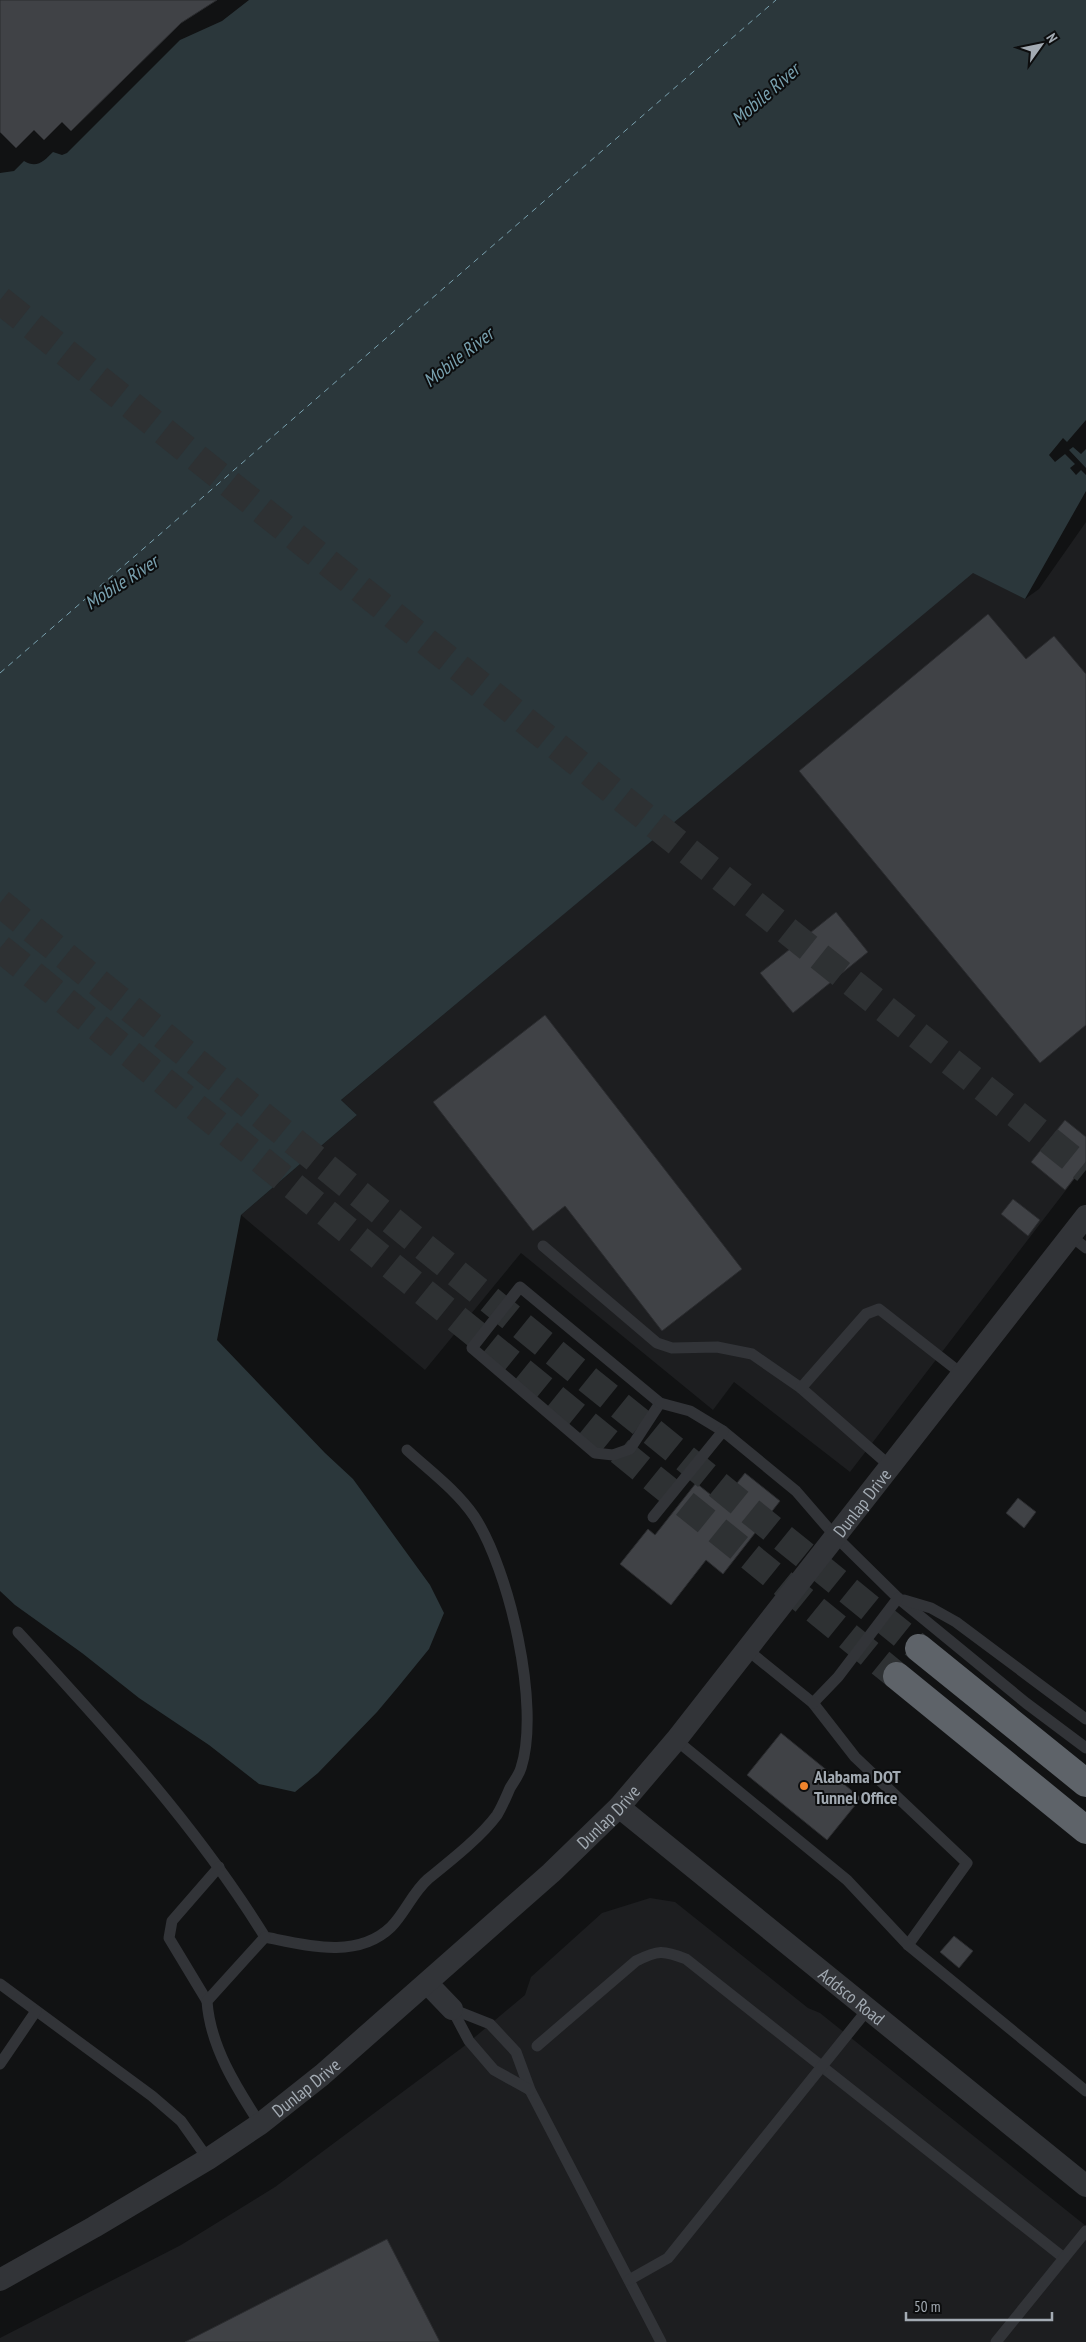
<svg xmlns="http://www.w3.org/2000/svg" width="1086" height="2342" viewBox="0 0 1086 2342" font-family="'PT Sans Narrow',sans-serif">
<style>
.built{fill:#1d1e20}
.water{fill:#2b373b}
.pier{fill:#111213}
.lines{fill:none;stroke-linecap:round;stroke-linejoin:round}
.ferry{stroke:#79a1af;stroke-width:1;stroke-dasharray:6 5;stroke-linecap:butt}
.building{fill:#404246;stroke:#2b2c2f}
.primary-tunnel{stroke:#2e3133;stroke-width:28;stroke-dasharray:28 14;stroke-linecap:butt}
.highway-tunnel{stroke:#2e3133;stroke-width:28;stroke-dasharray:28 14;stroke-linecap:butt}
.lane{stroke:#323438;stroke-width:11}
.street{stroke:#323438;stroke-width:22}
.highway{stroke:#5e6369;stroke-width:28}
.poi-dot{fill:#f0842c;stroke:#0c0d0e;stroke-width:2}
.labels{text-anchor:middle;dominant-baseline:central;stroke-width:4;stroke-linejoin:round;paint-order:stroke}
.street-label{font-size:18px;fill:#a3abb3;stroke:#0c0d0e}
.poi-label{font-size:18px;font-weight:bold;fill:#a3abb3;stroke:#0c0d0e;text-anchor:start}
.water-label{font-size:19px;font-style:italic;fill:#79a1af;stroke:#0c0d0e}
</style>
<rect width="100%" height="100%" fill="#111213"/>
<g class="built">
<polygon points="1086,522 1086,1164 850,1472 734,1382 713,1410 521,1253 425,1370 241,1215 357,1115 341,1100 973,572 1025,599 1039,589"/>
<polygon points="650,1898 675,1902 808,2008 820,2013 1086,2226 1086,2342 0,2342 0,2338 181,2245 275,2187 463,2047 525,1995 531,1977 602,1913"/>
</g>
<path class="water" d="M249,0H1086V491L1025,599L973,573L341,1100L357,1115L241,1215L217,1340L325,1453L353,1479L430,1585L444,1613L429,1649L398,1687L377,1712L318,1773L295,1792L259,1784L209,1745L139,1698L82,1653L15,1605L0,1591V173L14,171L24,161C37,169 44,161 53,152L62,155L67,153L180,40L222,21Z"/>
<polygon class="pier" points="1086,420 1086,449 1081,454 1073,447 1069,450 1086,468 1086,475 1081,470 1076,475 1070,468 1075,464 1065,454 1055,462 1049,455 1063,438 1067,442"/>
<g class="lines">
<polyline class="ferry" points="0,673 776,0"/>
</g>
<g class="building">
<polygon points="0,0 217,0 181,23 71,131 62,122 44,140 34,130 16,148 0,132"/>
<polygon points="988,614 1026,659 1054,636 1086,674 1086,1025 1040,1063 799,771"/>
<polygon points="836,912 868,952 793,1013 760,973"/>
<polygon points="545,1015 742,1269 662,1331 565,1206 533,1231 433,1102"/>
<polygon points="1065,1120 1086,1137 1086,1163 1065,1190 1031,1162"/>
<polygon points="1013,1199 1040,1220 1028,1236 1001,1214"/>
<polygon points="745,1473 780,1501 723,1574 706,1560 671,1605 620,1564 648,1529 655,1535 696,1483 721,1503"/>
<polygon points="1018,1498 1036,1512 1024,1528 1006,1513"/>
<polygon points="781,1733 861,1798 827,1840 747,1775"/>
<polygon points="954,1936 973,1951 959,1968 940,1952"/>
<polygon points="387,2239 440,2342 185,2342"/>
</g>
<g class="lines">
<polyline class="primary-tunnel" points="0,300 1086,1170"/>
<g class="highway-tunnel">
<polyline points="0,903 919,1648"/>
<polyline points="0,948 897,1676"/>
</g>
<g class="lane">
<polyline points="1071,1236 1086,1248"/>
<polyline points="543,1246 657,1343 672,1348 717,1347 752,1354 801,1388 890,1466"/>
<polygon points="520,1287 660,1403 630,1449 613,1455 595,1453 472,1348"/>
<polyline points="801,1388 866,1314 879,1309 962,1374"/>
<polyline points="660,1403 690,1411 723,1431 796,1491 835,1536 898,1598 1026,1703 1086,1748"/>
<polyline points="653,1517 723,1431"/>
<polyline points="904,1600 931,1608 956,1622 1086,1719"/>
<path d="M18,1632C107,1729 196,1825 265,1937C305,1945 357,1960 391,1927C405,1913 413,1892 428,1879C449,1862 481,1837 497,1815C502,1807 506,1797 510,1788C514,1781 519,1775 521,1768C541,1706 509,1569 474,1516C456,1490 430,1471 407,1450"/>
<polyline points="745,1648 813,1703 855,1757 967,1863 908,1945"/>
<polyline points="813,1703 838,1677 898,1598"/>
<polyline points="676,1740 847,1880 908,1945 1086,2091"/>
<polyline points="0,1984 152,2096 181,2121 208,2159"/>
<polyline points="207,2001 169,1938 172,1921 219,1867"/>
<polyline points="452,2009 490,2024 516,2052 530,2090 661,2342"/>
<polyline points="452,2009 469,2041 494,2070 530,2090"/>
<path d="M537,2046L636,1961C658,1950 663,1950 686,1959L1064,2258"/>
<polyline points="0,2064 36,2011"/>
<path d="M260,2124C236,2087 210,2046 207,2001L265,1937"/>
<polyline points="629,2280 668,2258 868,2009"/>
<polyline points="996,2342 1086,2231"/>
</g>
<g class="street">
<path id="s1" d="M619,1807L1086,2186"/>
<polyline points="428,1984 452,2009"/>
<path id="s2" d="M0,2280L94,2227L208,2159L260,2124L322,2075L551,1873L619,1807L676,1740L1086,1216"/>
</g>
<g class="highway">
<polyline points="919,1648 1086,1783"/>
<polyline points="897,1676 1086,1830"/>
</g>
</g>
<circle class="poi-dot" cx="804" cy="1786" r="5"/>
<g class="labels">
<g class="street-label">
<text stroke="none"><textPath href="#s2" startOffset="1172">Dunlap Drive</textPath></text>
<text stroke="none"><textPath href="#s2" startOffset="768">Dunlap Drive</textPath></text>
<text stroke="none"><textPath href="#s1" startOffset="300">Addsco Road</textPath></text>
<text stroke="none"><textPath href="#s2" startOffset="362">Dunlap Drive</textPath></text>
</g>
<g class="poi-label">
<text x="814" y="1776">Alabama DOT<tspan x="814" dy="21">Tunnel Office</tspan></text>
</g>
<g class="water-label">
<text transform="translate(765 94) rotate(-41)">Mobile River</text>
<text transform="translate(458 357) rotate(-38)">Mobile River</text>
<text transform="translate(121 582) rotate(-33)">Mobile River</text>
</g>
</g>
<g transform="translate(1041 45) rotate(57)" stroke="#0c0d0e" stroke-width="4" paint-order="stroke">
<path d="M0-4L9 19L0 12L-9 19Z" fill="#a3abb3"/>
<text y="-8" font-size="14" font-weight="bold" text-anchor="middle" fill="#a3abb3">N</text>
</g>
<path d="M906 2312v8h146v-8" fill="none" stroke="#a3abb3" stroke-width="2.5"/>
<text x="914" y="2312" font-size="15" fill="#a3abb3" stroke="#0c0d0e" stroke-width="4" paint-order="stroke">50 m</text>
</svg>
